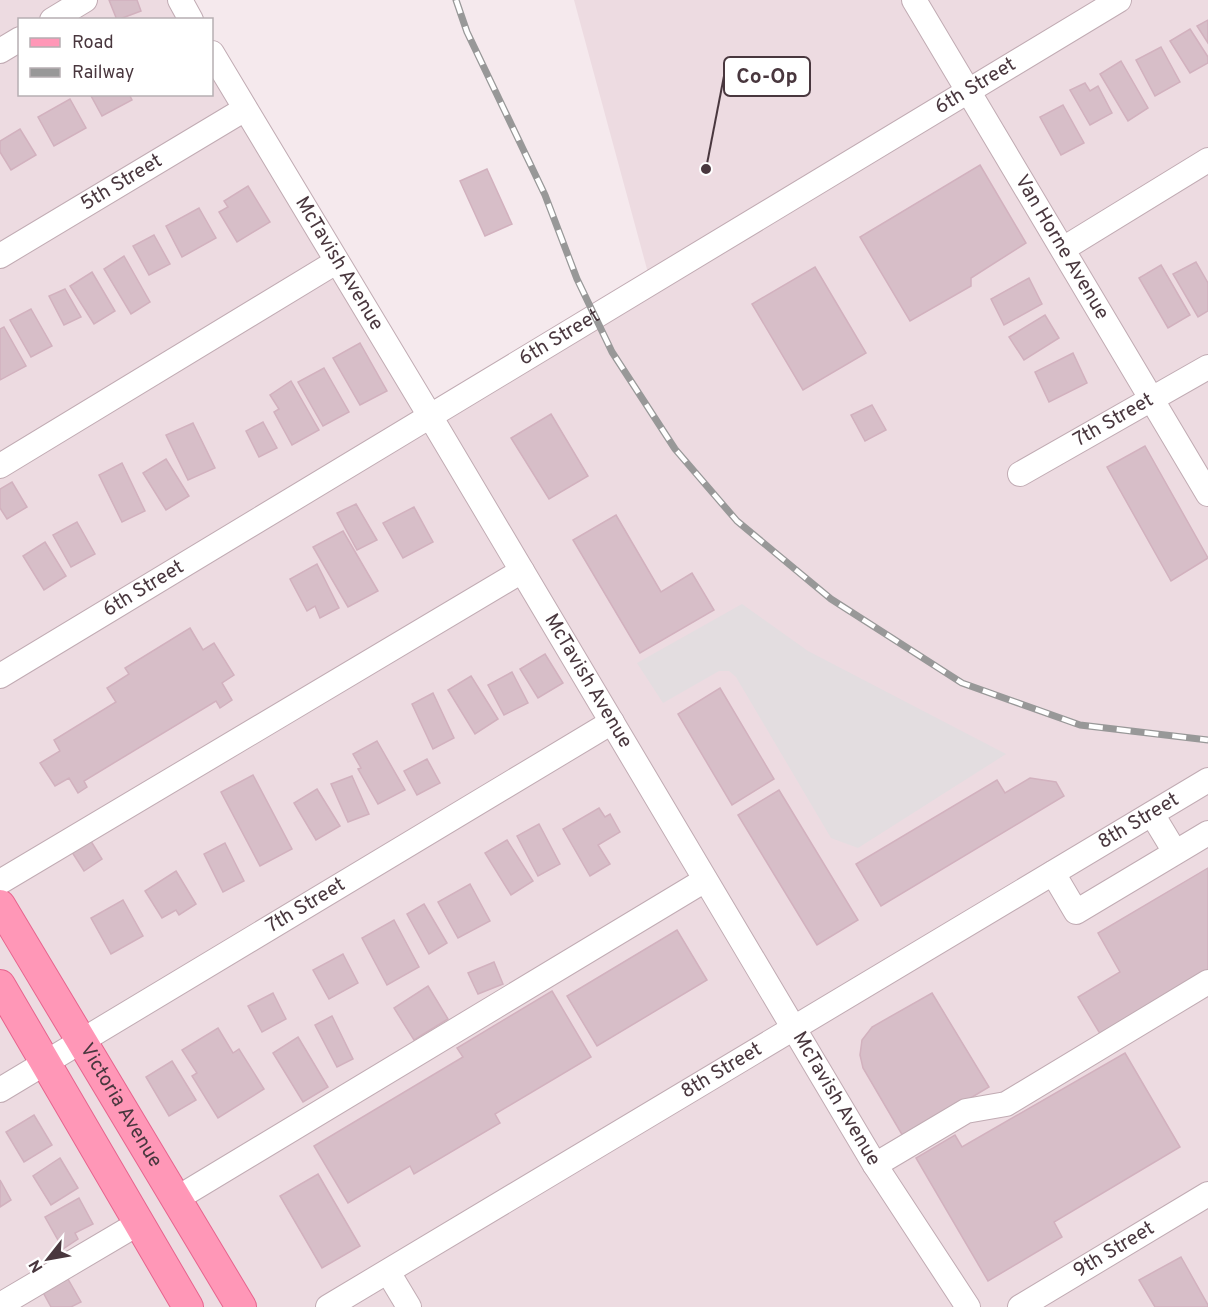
<svg xmlns="http://www.w3.org/2000/svg" width="1208" height="1307" viewBox="0 0 1208 1307" font-family="Overpass,sans-serif">
<style>
.residential{fill:#eddbe1}
.parking{fill:#e3dde0}
.building{fill:#d7bec8;stroke:#d2b1be;stroke-width:1.5}
.lines{fill:none;stroke-linecap:round;stroke-linejoin:round}
.minor-casing{stroke:#c1abb3;stroke-width:26}
.major-casing{stroke:#e7648e;stroke-width:32}
.minor{stroke:#fff;stroke-width:24}
.major{stroke:#ff97b7;stroke-width:30}
.rail-casing{stroke:#989898;stroke-width:7}
.rail{stroke:#fff;stroke-width:4.5;stroke-dasharray:14;stroke-linecap:butt}
.labels{text-anchor:middle;dominant-baseline:central;stroke-width:4.5;stroke-linejoin:round;paint-order:stroke}
.street-label{font-size:20px;fill:#49373e;stroke:#fff}
.leader{fill:none;stroke:#49373e;stroke-width:2}
.callout-dot{fill:#49373e;stroke:#fff;stroke-width:2}
.callout{fill:#fff;stroke:#49373e;stroke-width:2}
.callout-label{font-size:21px;text-anchor:middle;font-weight:bold;fill:#49373e}
</style>
<rect width="100%" height="100%" fill="#f5e9ed"/>
<polygon class="residential" points="0,0 180,0 191,19 20,20 20,94 212,94 212,53 431,416 651,284 574,0 1208,0 1208,1307 0,1307"/>
<polygon class="parking" points="742,604 808,651 1006,754 858,848 831,838 736,677 729,671 719,671 663,703 637,663"/>
<g class="building">
<polygon points="109,0 137,0 141,11 117,20"/>
<polygon points="1208,20 1208,43 1197,26"/>
<polygon points="1190,29 1208,57 1208,63 1190,73 1170,41"/>
<polygon points="1161,47 1180,82 1155,96 1136,60"/>
<polygon points="1121,61 1148,108 1128,121 1100,74"/>
<polygon points="1085,83 1090,91 1098,86 1112,113 1090,125 1070,90"/>
<polygon points="90,94 129,94 132,100 102,116"/>
<polygon points="70,99 86,128 54,146 38,117"/>
<polygon points="1063,105 1084,143 1061,155 1040,117"/>
<polygon points="20,129 36,155 11,170 0,152 0,141"/>
<polygon points="980,165 1026,243 971,278 971,286 910,321 860,237"/>
<polygon points="487,169 512,224 485,236 460,181"/>
<polygon points="248,186 270,222 237,242 219,212 228,207 224,201"/>
<polygon points="199,208 216,238 182,257 166,226"/>
<polygon points="154,235 170,264 149,275 133,246"/>
<polygon points="124,256 150,302 131,314 104,269"/>
<polygon points="1196,262 1208,283 1208,311 1198,317 1173,274"/>
<polygon points="1161,265 1190,315 1168,328 1139,278"/>
<polygon points="815,267 866,353 803,390 752,304"/>
<polygon points="92,272 115,311 94,324 70,286"/>
<polygon points="1029,278 1042,304 1004,325 991,299"/>
<polygon points="65,289 81,317 64,325 49,296"/>
<polygon points="31,309 52,346 31,357 10,320"/>
<polygon points="1045,315 1059,338 1024,360 1009,337"/>
<polygon points="4,327 26,366 0,380 0,329"/>
<polygon points="360,343 387,391 360,405 333,358"/>
<polygon points="1073,353 1087,383 1049,402 1035,372"/>
<polygon points="324,368 349,412 323,426 298,382"/>
<polygon points="291,381 319,430 292,445 274,412 279,409 270,395"/>
<polygon points="872,405 886,430 865,441 851,415"/>
<polygon points="551,414 588,476 549,499 511,438"/>
<polygon points="263,422 277,448 259,457 246,431"/>
<polygon points="193,423 215,468 188,480 166,435"/>
<polygon points="1145,446 1208,558 1171,581 1107,467"/>
<polygon points="166,459 189,496 166,510 143,473"/>
<polygon points="122,463 145,511 122,522 99,475"/>
<polygon points="12,482 27,507 7,519 0,508 0,489"/>
<polygon points="356,504 377,540 357,550 337,513"/>
<polygon points="414,507 433,542 403,558 383,523"/>
<polygon points="616,515 661,592 692,573 714,610 640,653 573,540"/>
<polygon points="77,522 95,554 71,567 53,535"/>
<polygon points="343,531 378,591 348,607 313,547"/>
<polygon points="45,542 66,576 44,590 23,556"/>
<polygon points="317,564 339,608 320,618 315,606 307,611 290,579"/>
<polygon points="190,628 203,650 214,643 234,675 222,683 232,700 220,708 216,701 84,781 87,787 78,793 69,778 55,786 40,763 60,751 54,740 116,702 107,688 129,674 125,668"/>
<polygon points="545,654 563,683 538,698 520,669"/>
<polygon points="512,672 528,703 504,715 488,685"/>
<polygon points="471,676 498,719 475,734 448,690"/>
<polygon points="720,688 774,779 732,805 678,714"/>
<polygon points="433,693 454,738 433,749 412,704"/>
<polygon points="377,741 405,790 378,804 358,769 361,768 353,754"/>
<polygon points="427,759 440,783 417,795 404,771"/>
<polygon points="253,775 292,849 260,866 221,792"/>
<polygon points="352,776 369,814 348,822 331,784"/>
<polygon points="1030,778 1056,782 1064,796 881,906 856,864 997,780 1005,793"/>
<polygon points="317,789 340,826 316,840 294,803"/>
<polygon points="779,790 858,920 817,945 738,815"/>
<polygon points="599,808 605,817 610,814 620,832 598,845 610,864 590,876 563,829"/>
<polygon points="539,824 560,864 538,876 517,836"/>
<polygon points="89,838 102,859 84,871 70,849"/>
<polygon points="507,840 533,881 511,895 485,853"/>
<polygon points="225,843 244,881 223,892 204,854"/>
<polygon points="1208,868 1208,974 1102,1037 1078,997 1120,972 1098,933"/>
<polygon points="176,871 196,904 179,915 176,910 162,918 145,891"/>
<polygon points="470,884 490,921 458,938 438,902"/>
<polygon points="123,900 143,936 111,954 91,918"/>
<polygon points="424,904 447,943 429,954 407,914"/>
<polygon points="394,920 419,967 387,985 362,938"/>
<polygon points="677,930 707,980 597,1046 567,996"/>
<polygon points="343,954 358,983 329,999 313,970"/>
<polygon points="494,962 503,984 478,994 468,973"/>
<polygon points="428,986 448,1019 414,1040 394,1008"/>
<polygon points="552,991 591,1057 495,1114 500,1123 414,1174 410,1166 348,1203 314,1146 463,1057 457,1048"/>
<polygon points="273,993 286,1019 262,1032 248,1006"/>
<polygon points="932,993 989,1087 904,1138 863,1068 860,1055 862,1040 872,1027"/>
<polygon points="332,1016 353,1059 337,1067 315,1025"/>
<polygon points="218,1028 233,1053 239,1049 264,1089 218,1118 192,1076 197,1073 182,1050"/>
<polygon points="298,1037 328,1087 303,1102 273,1053"/>
<polygon points="1125,1053 1180,1147 1054,1222 1062,1237 988,1281 916,1158 955,1135 962,1147"/>
<polygon points="172,1061 196,1100 169,1116 146,1077"/>
<polygon points="34,1115 52,1145 24,1162 6,1132"/>
<polygon points="60,1158 78,1188 51,1205 33,1176"/>
<polygon points="318,1174 360,1246 322,1268 280,1196"/>
<polygon points="0,1180 11,1200 0,1207"/>
<polygon points="79,1198 93,1224 75,1233 78,1239 63,1249 45,1217"/>
<polygon points="1181,1257 1208,1305 1208,1307 1155,1307 1139,1280"/>
<polygon points="64,1272 81,1302 71,1307 51,1307 39,1285"/>
</g>
<g class="lines">
<g class="minor-casing">
<g id="minor">
<polyline points="180,0 191,20"/>
<path id="s1" d="M914,0L1208,494"/>
<polyline points="52,20 85,0"/>
<polyline points="0,51 20,39"/>
<path id="s2" d="M212,53L430,416L875,1165L968,1307"/>
<polyline points="1063,249 1208,160"/>
<path id="s3" d="M0,256L245,109"/>
<polyline points="0,466 336,262"/>
<path id="s4" d="M1020,474L1208,367"/>
<path id="s5" d="M0,676L1119,0"/>
<polyline points="1152,814 1175,852"/>
<polyline points="1053,873 1076,912 1208,833"/>
<polyline points="0,882 522,571"/>
<path id="s6" d="M0,1090L612,722"/>
<polyline points="875,1165 966,1111 1006,1104 1208,982"/>
<polyline points="176,1199 705,880"/>
<polyline points="388,1272 409,1307"/>
<polyline points="0,1305 139,1223"/>
<path id="s7" d="M328,1307L1208,780"/>
<path id="s8" d="M1020,1307L1208,1194"/>
</g>
</g>
<g class="major-casing">
<g id="major">
<path id="s9" d="M0,905L241,1307"/>
<polyline points="0,985 188,1307"/>
</g>
</g>
<use href="#minor" class="minor"/>
<use href="#major" class="major"/>
<g class="rail-casing">
<polyline id="rail" points="456,0 467,32 545,195 577,279 612,352 675,449 737,521 831,599 962,683 1080,725 1208,740"/>
</g>
<use href="#rail" class="rail"/>
</g>
<g class="labels">
<g class="street-label">
<text stroke="none"><textPath href="#s5" startOffset="1140">6th Street</textPath></text>
<text stroke="none"><textPath href="#s3" startOffset="142">5th Street</textPath></text>
<text stroke="none"><textPath href="#s1" startOffset="288">Van Horne Avenue</textPath></text>
<text stroke="none"><textPath href="#s2" startOffset="246">McTavish Avenue</textPath></text>
<text stroke="none"><textPath href="#s5" startOffset="654">6th Street</textPath></text>
<text stroke="none"><textPath href="#s4" startOffset="108">7th Street</textPath></text>
<text stroke="none"><textPath href="#s5" startOffset="168">6th Street</textPath></text>
<text stroke="none"><textPath href="#s2" startOffset="732">McTavish Avenue</textPath></text>
<text stroke="none"><textPath href="#s7" startOffset="945">8th Street</textPath></text>
<text stroke="none"><textPath href="#s6" startOffset="357">7th Street</textPath></text>
<text stroke="none"><textPath href="#s7" startOffset="459">8th Street</textPath></text>
<text stroke="none"><textPath href="#s2" startOffset="1218">McTavish Avenue</textPath></text>
<text stroke="none"><textPath href="#s9" startOffset="234">Victoria Avenue</textPath></text>
<text stroke="none"><textPath href="#s8" startOffset="110">9th Street</textPath></text>
</g>
</g>
<path class="leader" d="M706 169L724 76"/>
<circle class="callout-dot" cx="706" cy="169" r="6"/>
<rect class="callout" x="724" y="57" width="86" height="39" rx="6"/>
<g class="callout-label">
<text x="767" y="83">Co-Op</text>
</g>
<rect x="18" y="18" width="195" height="78" fill="#ffffff" stroke="#b6afb2" stroke-width="1.5"/>
<rect x="30" y="38" width="30" height="9" fill="#ff97b7" stroke="#b6afb2" stroke-width="1.5"/>
<text x="72" y="48" font-size="18" fill="#49373e">Road</text>
<rect x="30" y="68" width="30" height="9" fill="#989898" stroke="#b6afb2" stroke-width="1.5"/>
<text x="72" y="78" font-size="18" fill="#49373e">Railway</text>
<g transform="translate(48 1259) rotate(239)" stroke="#ffffff" stroke-width="4.5" paint-order="stroke">
<path d="M0-4.5L10 22L0 15L-10 22Z" fill="#49373e"/>
<text y="-9" font-size="16" font-weight="bold" text-anchor="middle" fill="#49373e">N</text>
</g>
</svg>
